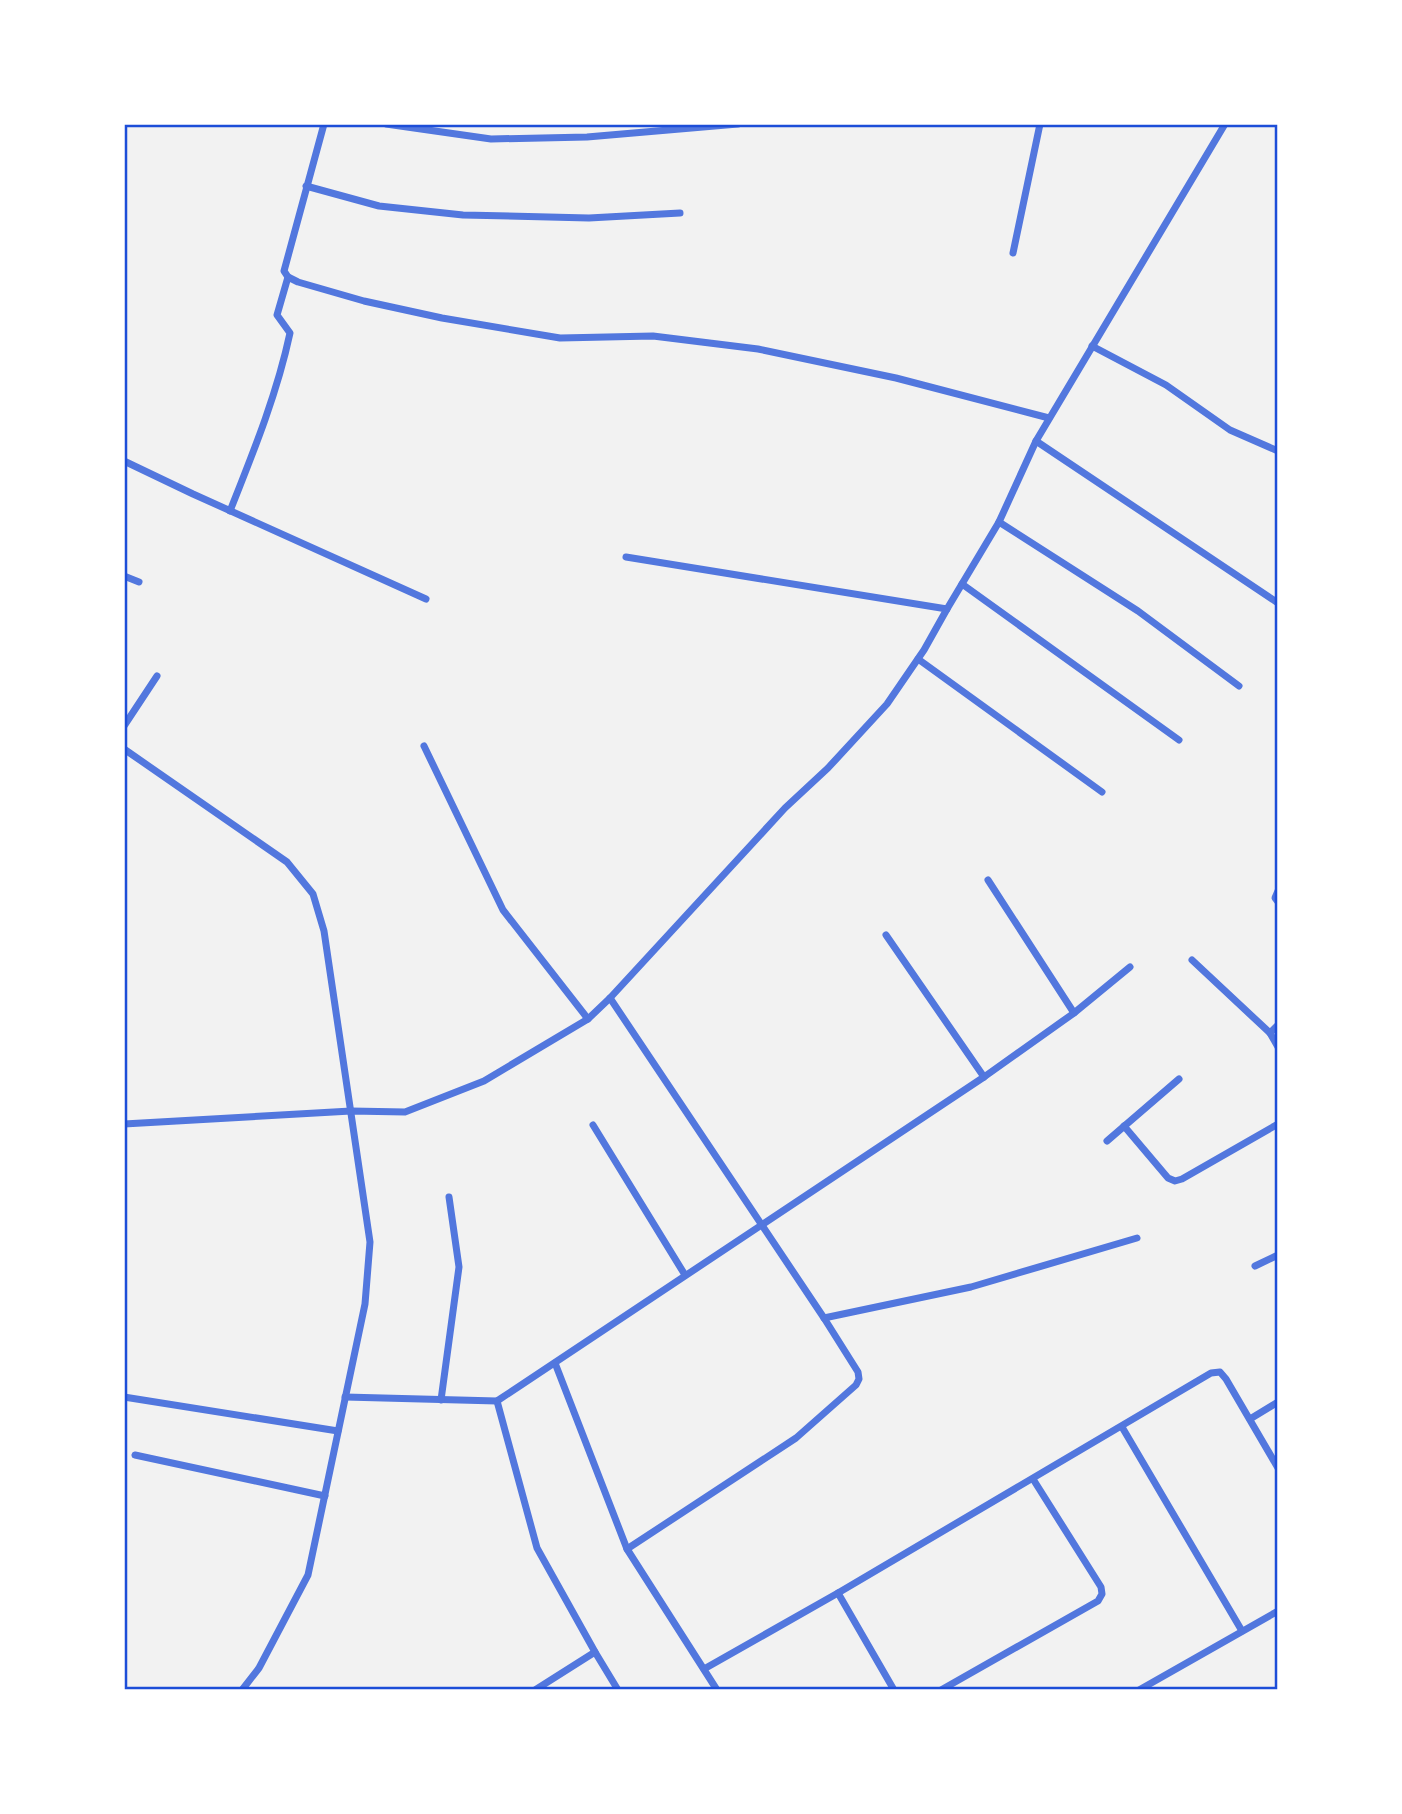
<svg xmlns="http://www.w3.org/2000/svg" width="1402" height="1814" viewBox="0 0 1402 1814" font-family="Arial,sans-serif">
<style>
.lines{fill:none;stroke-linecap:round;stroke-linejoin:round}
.minor{stroke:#5277de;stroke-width:7}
.neatline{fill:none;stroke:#1d4ed8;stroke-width:2.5}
</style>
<rect width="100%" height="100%" fill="#f2f2f2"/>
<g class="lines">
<g class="minor">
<polyline points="324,124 284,271 288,277 298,282 364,301 442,318 560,338 653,336 758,349 896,378 1049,418"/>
<polyline points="386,124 491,139 587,137 738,124"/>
<polyline points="306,186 379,206 463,215 589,218 680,213"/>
<polyline points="1013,253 1040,124"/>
<polyline points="1092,346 1166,385 1230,430 1278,451"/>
<polyline points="1036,441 1278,603"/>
<polyline points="124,461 193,494 426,599"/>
<path d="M230,511C253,453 277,394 290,333L277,315L288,277"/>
<polyline points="999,522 1138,611 1239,686"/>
<polyline points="626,557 947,609"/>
<polyline points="124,576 139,582"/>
<polyline points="962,584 1179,740"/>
<polyline points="918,659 1102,792"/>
<polyline points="124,726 157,676"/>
<polyline points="424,746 503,910 588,1019"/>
<polyline points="124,749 287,862 313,894 324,931 370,1242 365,1304 308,1575 259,1668 242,1690"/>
<polyline points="988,880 1074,1013"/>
<polyline points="1278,891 1275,898 1278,902"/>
<polyline points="886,935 984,1077"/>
<polyline points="1192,960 1270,1033 1278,1047"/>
<polyline points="610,998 824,1318 858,1372 859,1379 856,1385 796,1438 627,1549"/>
<polyline points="1270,1033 1278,1025"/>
<polyline points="124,1124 351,1111 405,1112 484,1081 588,1019 610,998 785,808 828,768 887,704 924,650 947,609 999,522 1036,441 1225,124"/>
<polyline points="593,1125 685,1275"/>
<polyline points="1124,1126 1168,1178 1175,1181 1182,1179 1278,1124"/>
<polyline points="1107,1141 1179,1079"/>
<polyline points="1255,1266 1278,1255"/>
<polyline points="824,1318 971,1287 1137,1238"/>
<polyline points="555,1363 627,1549 717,1690"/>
<polyline points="124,1397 338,1431"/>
<polyline points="345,1397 497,1401 984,1077 1074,1013 1130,967"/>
<polyline points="441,1400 459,1267 449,1197"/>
<polyline points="497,1401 537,1548 595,1652 618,1690"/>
<polyline points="1250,1419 1278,1402"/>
<polyline points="1122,1427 1242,1631"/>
<polyline points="135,1455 325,1496"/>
<polyline points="838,1593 894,1690"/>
<polyline points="704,1669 838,1593 1211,1373 1220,1372 1226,1379 1278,1468"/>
<polyline points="535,1690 595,1652"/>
<polyline points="941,1690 1098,1601 1102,1594 1101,1587 1033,1479"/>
<polyline points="1139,1690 1278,1611"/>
</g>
</g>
<rect width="1402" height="1814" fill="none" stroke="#ffffff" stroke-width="252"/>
<rect x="126" y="126" width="1150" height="1562" class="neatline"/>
</svg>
